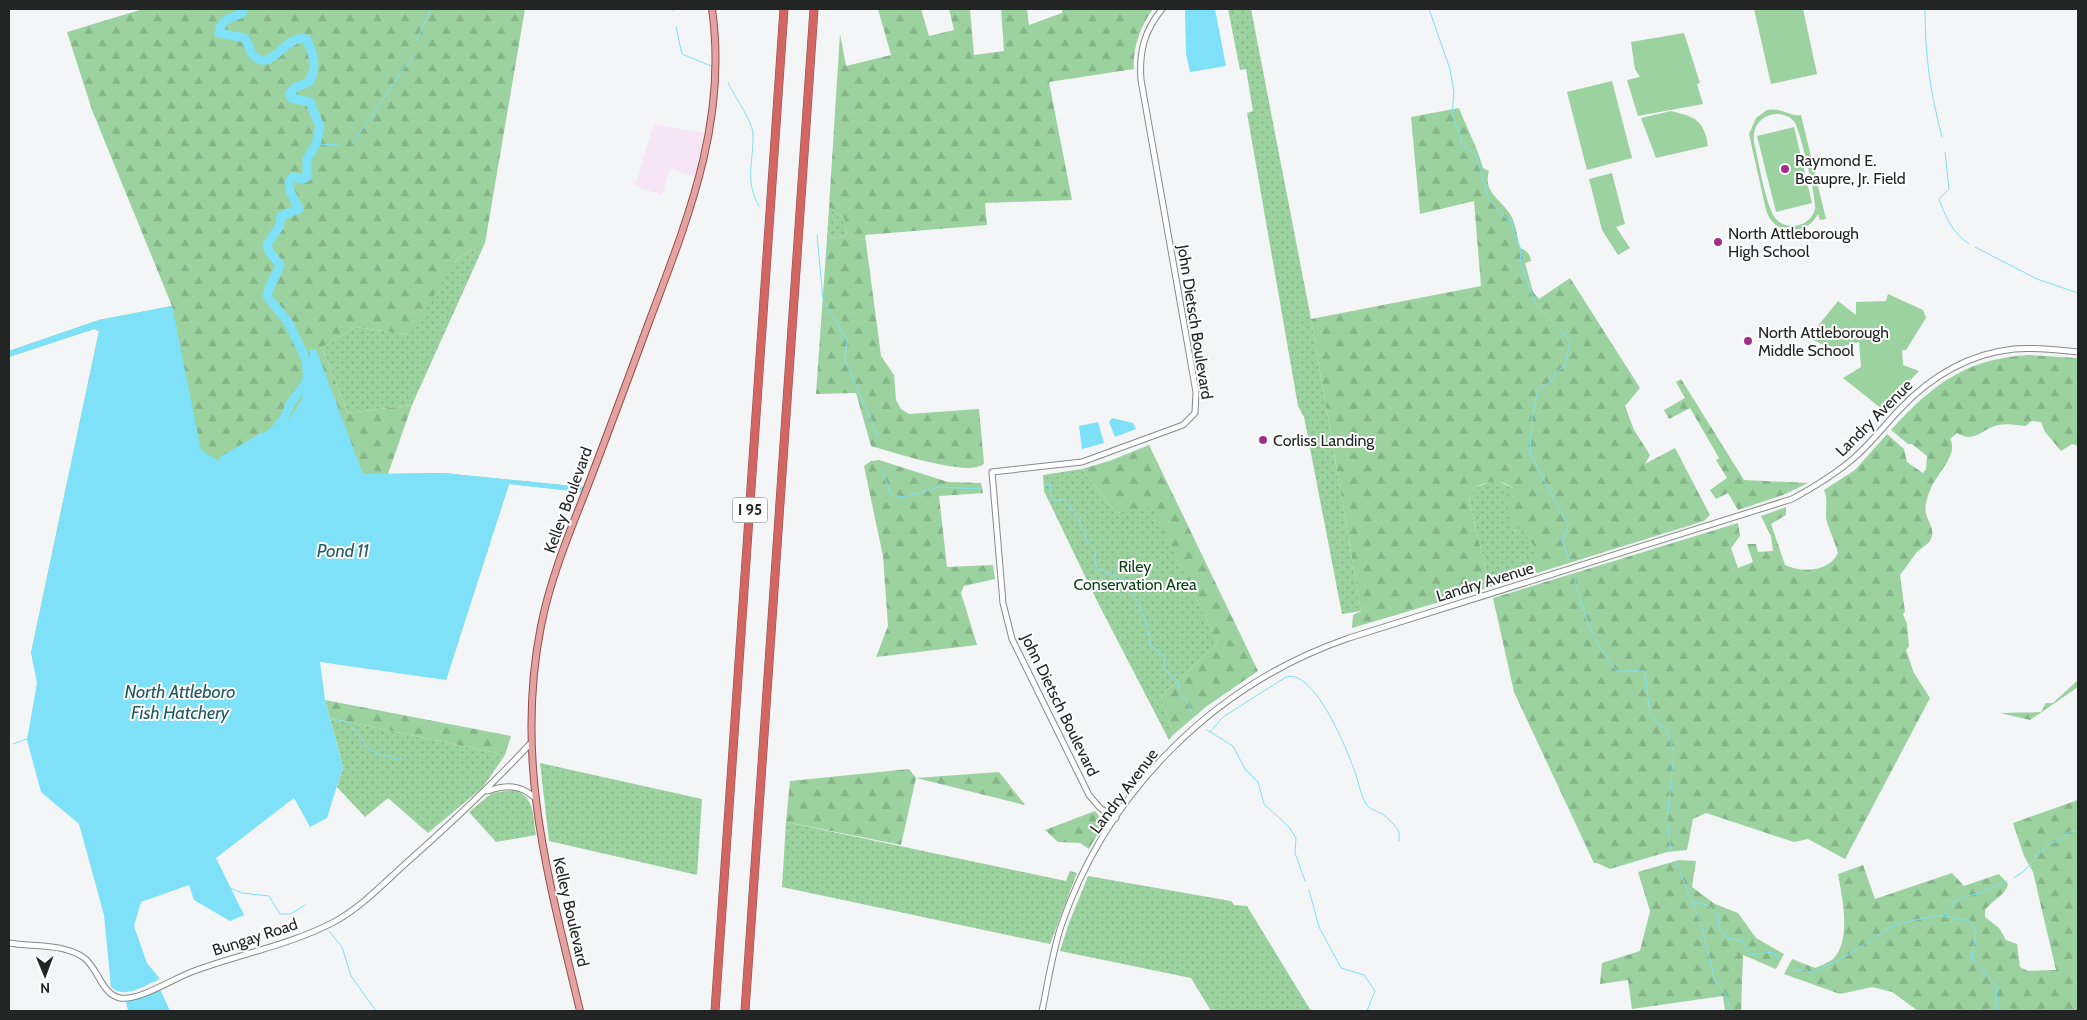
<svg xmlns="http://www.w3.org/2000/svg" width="2087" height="1020" viewBox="0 0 2087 1020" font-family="Cabin,sans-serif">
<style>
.commercial{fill:#f5e5f7}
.grass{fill:url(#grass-dots)}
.forest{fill:url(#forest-firs)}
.garden{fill:#9bd29f;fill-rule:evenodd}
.water{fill:#7ee1f7}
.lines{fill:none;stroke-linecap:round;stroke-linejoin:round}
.stream{stroke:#7ee1f7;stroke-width:1}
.river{stroke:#7ee1f7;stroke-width:9}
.minor-casing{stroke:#87898a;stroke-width:7}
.major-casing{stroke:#954f4d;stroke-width:8}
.highway-casing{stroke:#954f4d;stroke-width:9}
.minor{stroke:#fff;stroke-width:5}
.major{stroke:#e4a3a1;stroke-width:6}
.highway{stroke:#d26663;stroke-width:8}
.poi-dot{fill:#a22d87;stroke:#fff;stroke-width:2}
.labels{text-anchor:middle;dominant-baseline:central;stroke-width:4;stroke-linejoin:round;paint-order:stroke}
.shield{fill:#fff;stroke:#656666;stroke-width:1}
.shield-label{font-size:15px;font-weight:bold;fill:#232424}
.poi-label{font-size:16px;fill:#232424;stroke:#fff;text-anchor:start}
.street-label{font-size:16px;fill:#232424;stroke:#fff}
.park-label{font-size:16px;fill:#053f13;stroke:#fff}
.water-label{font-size:18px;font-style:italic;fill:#215a65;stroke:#fff}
</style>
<defs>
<pattern id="grass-dots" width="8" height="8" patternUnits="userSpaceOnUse" patternTransform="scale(1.25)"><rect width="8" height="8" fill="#9bd29f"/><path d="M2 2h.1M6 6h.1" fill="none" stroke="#85b489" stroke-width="1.8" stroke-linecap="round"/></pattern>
<pattern id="forest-firs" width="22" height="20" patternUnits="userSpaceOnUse" patternTransform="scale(1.25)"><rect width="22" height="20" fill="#9bd29f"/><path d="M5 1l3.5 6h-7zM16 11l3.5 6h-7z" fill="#85b489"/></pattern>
</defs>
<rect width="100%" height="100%" fill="#f3f5f7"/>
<polygon class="commercial" points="654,124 704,133 695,176 670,169 662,195 635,186"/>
<g class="grass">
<polygon points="1228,9 1251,9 1311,319 1361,611 1342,614 1304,417 1298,406 1247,113 1253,111 1246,69 1240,70"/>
<polygon points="829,207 844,218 847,236 827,238"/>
<polygon points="485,243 412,405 348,413 322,348 355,327 406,334 457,259"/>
<polygon points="1082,469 1116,513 1152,506 1218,643 1161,696 1173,735 1169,740 1097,601 1044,491 1043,475"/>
<polygon points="1497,481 1514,488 1514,532 1521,526 1534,547 1534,564 1537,573 1490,587 1469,499 1475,488 1489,482"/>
<polygon points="330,718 505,755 483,787 428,833 388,798 365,817 337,787 343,767"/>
<polygon points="540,763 702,799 697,875 549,841"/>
<path d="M514,790C535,796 533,817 536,835L496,842L469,812L492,793Z"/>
<polygon points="786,822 1066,881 1070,871 1077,873 1050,944 782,887"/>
<polygon points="1088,876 1231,901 1234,905 1247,906 1311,1011 1211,1011 1191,978 1060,951 1069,923"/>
</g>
<g class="forest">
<polygon points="143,9 525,9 485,243 457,259 415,326 406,334 355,327 322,348 348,413 412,405 388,474 443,473 583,487 581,492 509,484 446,680 383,528 297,708 31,653 99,331 94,329 9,357 9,351 99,320 172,306 92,110 67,32"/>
<path d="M878,9H921L929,36L954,30L949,9H970L974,55L1004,51L1001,9H1027L1029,25L1062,13V9H1153C1141,25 1132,49 1134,69L1049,82L1072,200L985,203L987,225L865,235L881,356L894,375L896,400L901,409L909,414L979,409L984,463C974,479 889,451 871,446L856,393L816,394L827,238L847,236L844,218L829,207L840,34L846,66L891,55Z"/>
<path d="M1459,108C1467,129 1477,146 1483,168L1489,171C1483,193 1500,198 1510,214C1516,224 1517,236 1520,248C1527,251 1530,253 1531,261L1525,263L1533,292L1539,299L1570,278L1640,388L1625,406L1634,430L1650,455L1645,464L1675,448L1710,515L1704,521L1537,573L1534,564V547L1521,527L1513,532L1506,497L1513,488C1500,479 1488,480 1475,488L1469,499L1490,587L1352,628L1353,615L1361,611L1311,319L1481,286L1474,201L1420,214L1411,117Z"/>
<path d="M2028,355L2078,358V446L2072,444L2061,451L2045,432L2041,422L2031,421L2026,426C2016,425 2007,423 1998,425C1982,429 1974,444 1957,433L1950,439C1959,454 1937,474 1931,488C1928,495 1924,506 1926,514C1928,521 1934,529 1932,536C1930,545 1922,546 1916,553C1911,560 1906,567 1900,575L1905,612L1903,614L1907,624L1909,646L1906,650L1914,673L1930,698L1845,859L1808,839L1794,842L1706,813L1693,819L1687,850L1667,852L1610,869L1597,863H1594L1514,692L1493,598L1738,523L1740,536L1731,548L1738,568L1753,562L1747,544H1756L1758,552L1773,551L1771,536L1761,516L1786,507V515L1771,524L1785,565C1802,573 1829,572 1838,553C1835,542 1830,532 1827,522C1824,511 1829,501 1824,490L1855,470L1887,434L1904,449L1907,462L1923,473L1926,469L1927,456L1912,444H1908L1891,430C1932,385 1965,359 2028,355Z"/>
<polygon points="1681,379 1744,480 1808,483 1783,495 1738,510 1728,493 1716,499 1710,490 1727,478 1716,460 1719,458 1690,408 1669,419 1664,410 1685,398 1676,382"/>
<polygon points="1149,445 1258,671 1207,706 1173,735 1161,696 1218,643 1152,507 1116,513 1082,469 1112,460"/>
<polygon points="879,460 948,482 981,483 983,493 939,496 947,567 993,565 995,579 964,586 961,593 977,645 876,657 888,626 883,556 864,466 871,461"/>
<polygon points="2078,680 2078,687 2030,720 2000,713 2041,712 2046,703 2053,703"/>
<polygon points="325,700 511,736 505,755 330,718"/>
<polygon points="909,769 916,778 999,772 1025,805 916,778 901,845 786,822 790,781"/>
<path d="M2078,800V1011H1918L1892,992L1872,987L1840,994L1784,974L1792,959L1815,968C1820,966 1828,963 1833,959C1852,940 1842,897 1838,874L1863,865L1875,899L1952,873L1964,886L1999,874L2008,884C2005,896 1992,900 1985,910V917L1999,928L2006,940L2017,944L2020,967L2028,971L2056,970L2033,872L2024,856L2013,823Z"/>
<path d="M1095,811C1108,824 1096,836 1089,849L1080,843L1058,842L1045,830Z"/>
<polygon points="1679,860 1696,861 1692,887 1715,904 1738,913 1756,938 1784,954 1776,969 1743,955 1741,1011 1725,1011 1723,996 1632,1009 1628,980 1600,984 1602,963 1640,951 1650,911 1638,872"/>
</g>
<g class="garden">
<polygon points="1754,9 1803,9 1817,74 1771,84"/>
<polygon points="1684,33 1700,83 1697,84 1703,104 1638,116 1627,80 1640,77 1635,69 1631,42"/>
<polygon points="1612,81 1632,158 1587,170 1567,92"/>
<path d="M1767,110C1782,107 1790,117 1801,115L1826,219L1820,220L1818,214C1806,237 1774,236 1766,210L1749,134L1756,118ZM1775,114C1783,114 1790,116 1795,123C1800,131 1817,199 1815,209C1811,226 1788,232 1776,219C1766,208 1758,158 1754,142C1752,127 1760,116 1775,114Z"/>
<path d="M1671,111C1695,117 1704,120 1708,146L1656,158L1641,118Z"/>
<polygon points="1794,127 1812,203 1776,212 1757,136"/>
<polygon points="1612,173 1625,224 1616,227 1630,248 1618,255 1602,230 1589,179"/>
<path d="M1888,294L1923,310L1926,318L1906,350H1902L1903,365L1919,371L1882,409L1843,378L1861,367L1859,342C1838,348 1829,350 1809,337L1838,301L1856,315V302L1886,301Z"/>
</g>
<g class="water">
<polygon points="1185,9 1215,9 1226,66 1190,72 1186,54"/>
<path d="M172,306L201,450L224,464L228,459L262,434L277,424L289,420L302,399L309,367L310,349H316L363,474L443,473L583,487L581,492L509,484L446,680L320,662L325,700L343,767L327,818L310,827L294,798L216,858L244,915L230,921L194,900L189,885L141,902L134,926L147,963L160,979C146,985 124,1000 111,987L104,915L79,824L41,792L27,740L37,683L31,653L99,331L94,329L9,357V351L99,320Z"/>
<polygon points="1112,418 1133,423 1136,429 1115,437 1109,422"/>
<polygon points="1098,422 1104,443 1082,449 1079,426"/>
<polygon points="160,989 170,1011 128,1011 126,1002"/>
</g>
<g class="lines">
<g class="stream">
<polyline points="673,9 673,11"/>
<polyline points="1429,9 1450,69 1454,92 1452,114 1461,138 1462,146 1475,153 1489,200 1511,223 1520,247 1521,266 1536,305 1560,329 1570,342 1565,366 1556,372 1551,382 1538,389 1532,419 1530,453 1568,525 1562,541 1569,559"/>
<path d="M1925,9C1925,56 1930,91 1942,137"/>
<polyline points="676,27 682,54 711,66"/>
<polyline points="416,41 431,9"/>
<path d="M728,83C734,95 752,121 753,133C754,160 744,181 759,206"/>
<polyline points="316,144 340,145"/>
<polyline points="352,144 414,54"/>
<path d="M1945,152L1949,189L1939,199C1945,216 1953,234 1969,244"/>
<polyline points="817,235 823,299 847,341 845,360 879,438"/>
<polyline points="1975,247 2037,279 2078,293"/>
<polyline points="302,388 306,390"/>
<polyline points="882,470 891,495 904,497 939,487 982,489"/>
<polyline points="1045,485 1050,484 1052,499 1053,501 1063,499 1079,519 1087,541 1096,552 1094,559 1097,568 1128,582 1146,621 1151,646 1164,655 1164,669 1178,681 1180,696 1187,700 1192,713"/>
<path d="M1574,577C1584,614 1592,642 1617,671H1645L1650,716L1666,729L1674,752L1667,821L1671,850"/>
<polyline points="331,719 348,722 369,749 380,755 401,759"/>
<polyline points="1207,730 1233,746 1245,769 1258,782 1264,804 1289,827 1296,838 1295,853 1305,881"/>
<path d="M1210,732L1223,717L1286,677C1315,668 1349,754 1356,775C1359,784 1361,796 1366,804C1369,809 1377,811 1382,814C1386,816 1399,829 1399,833C1399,836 1399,838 1399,841"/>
<polyline points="13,744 29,738"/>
<polyline points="1676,862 1701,924 1715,981 1725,993 1731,1011"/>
<polyline points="2014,878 2024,871 2048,844 2058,841 2069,832 2078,831"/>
<polyline points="230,888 242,893 269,896 280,914 291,914 305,905"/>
<polyline points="1309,890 1319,927 1341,968 1364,975 1375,991 1367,1011"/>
<polyline points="1693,902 1707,905 1718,914 1719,927 1727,938 1742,941 1750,955 1772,952 1779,959"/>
<polyline points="1944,915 1955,902 1965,896 1978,894 2007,881"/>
<polyline points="329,931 342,947 351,976 376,1011"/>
<polyline points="1792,967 1796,971 1805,969 1811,973 1848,955 1894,925 1937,915 1970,921 1976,932 1972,958 1997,987 1996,1003 2000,1011"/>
</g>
<g class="river">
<path d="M244,9L242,13C231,19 221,18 219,33L245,38C248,43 250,52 254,56C272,73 285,34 306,39C314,53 317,68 309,82L296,87L289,94L291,98L310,102L320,127L316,144L307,159V177L303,179L293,177L289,182L290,191L299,209L281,216L279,227L267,244L269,251L280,265C276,277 269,284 267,296L288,322L305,357L307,368V381L290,404L285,417L274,431"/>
<polyline points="232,469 224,465 224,460 263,437"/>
</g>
<g class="minor-casing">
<g id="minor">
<path d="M487,791C506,785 520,784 535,798"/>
<path d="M1116,818L1100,808L1089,795L1012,639L1003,603L992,472L1082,462L1183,425L1195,413L1196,392L1141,80C1139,52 1144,31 1162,9"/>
<path d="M9,943C33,947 61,943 83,957C98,967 101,994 120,998C140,1001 174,978 194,971C240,954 290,945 334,922C360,908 382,885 404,865C448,826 490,787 530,744"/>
<path d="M1042,1011C1048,983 1052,954 1061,926C1107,791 1215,684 1349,638L1792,499C1814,487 1836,474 1855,457C1871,443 1884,426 1899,410C1930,377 1968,354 2014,349C2035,347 2057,350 2078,352"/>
</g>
</g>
<g class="major-casing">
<path id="major" d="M580,1011C549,880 514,762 541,626C550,580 568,536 585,493C607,436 628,379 649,322C688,218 728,121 712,9"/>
</g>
<g class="highway-casing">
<g id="highway">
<polyline points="715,1011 784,9"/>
<polyline points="745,1011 814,9"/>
</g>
</g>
<use href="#minor" class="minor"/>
<use href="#major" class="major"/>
<use href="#highway" class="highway"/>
</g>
<g class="poi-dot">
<circle cx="1785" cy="169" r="5"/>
<circle cx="1718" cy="242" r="5"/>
<circle cx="1748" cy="341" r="5"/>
<circle cx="1263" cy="440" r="5"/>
</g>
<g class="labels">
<rect class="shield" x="732.5" y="497.5" width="35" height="25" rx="4"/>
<g class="shield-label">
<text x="750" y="510">I 95</text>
</g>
<g class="poi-label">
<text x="1795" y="160">Raymond E.<tspan x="1795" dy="18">Beaupre, Jr. Field</tspan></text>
<text x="1728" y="233">North Attleborough<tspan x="1728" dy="18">High School</tspan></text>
<text x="1758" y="332">North Attleborough<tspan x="1758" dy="18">Middle School</tspan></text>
<text x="1273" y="440">Corliss Landing</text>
</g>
<g class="street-label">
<text transform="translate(1195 322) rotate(81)">John Dietsch Boulevard</text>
<text transform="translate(1874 418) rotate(-45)">Landry Avenue</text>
<text transform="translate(568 500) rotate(-70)">Kelley Boulevard</text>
<text transform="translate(1485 582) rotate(-17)">Landry Avenue</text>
<text transform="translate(1060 705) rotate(64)">John Dietsch Boulevard</text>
<text transform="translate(1124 791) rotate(-53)">Landry Avenue</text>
<text transform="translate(571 912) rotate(77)">Kelley Boulevard</text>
<text transform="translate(255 937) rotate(-18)">Bungay Road</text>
</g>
<g class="park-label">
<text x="1135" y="566">Riley<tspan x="1135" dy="18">Conservation Area</tspan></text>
</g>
<g class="water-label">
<text x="343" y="551">Pond 11</text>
<text x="180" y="692">North Attleboro<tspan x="180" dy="21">Fish Hatchery</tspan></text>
</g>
</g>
<rect width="2087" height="1020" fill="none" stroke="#232424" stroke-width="20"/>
<g transform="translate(45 975) rotate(179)" stroke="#ffffff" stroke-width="4" paint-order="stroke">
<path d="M0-4L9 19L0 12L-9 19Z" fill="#232424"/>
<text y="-8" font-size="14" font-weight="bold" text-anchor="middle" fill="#232424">N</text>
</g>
</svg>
